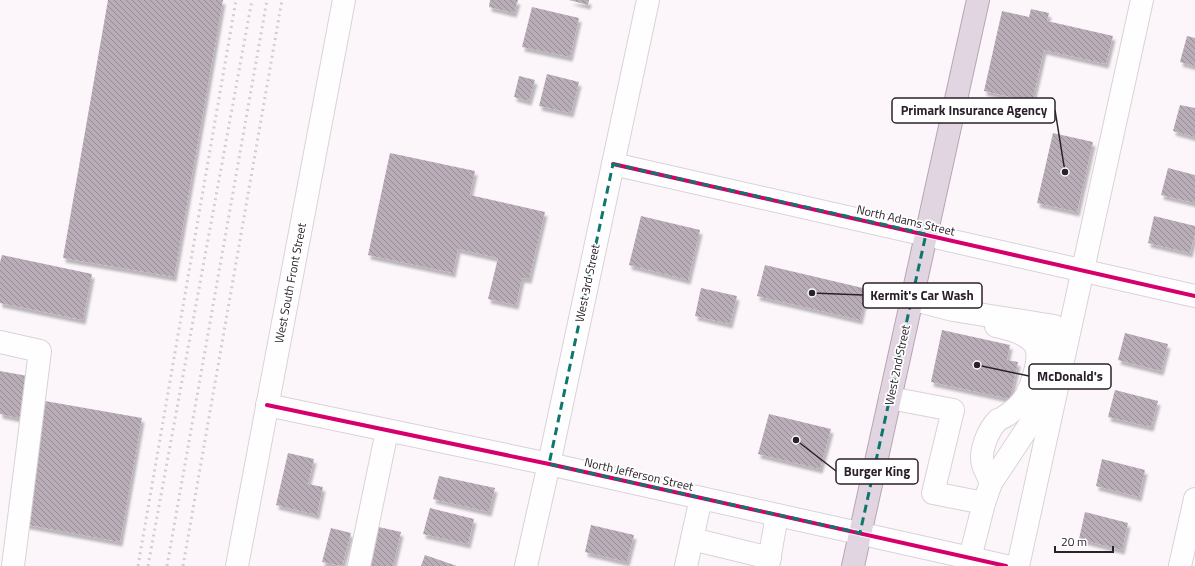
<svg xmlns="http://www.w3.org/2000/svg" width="1195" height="566" viewBox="0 0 1195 566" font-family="'Titillium Web',sans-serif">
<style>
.building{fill:url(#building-back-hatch);filter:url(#shadow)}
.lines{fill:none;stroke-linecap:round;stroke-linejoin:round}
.minor-casing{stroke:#d9d2d8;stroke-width:24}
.highway-casing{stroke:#b6a6b5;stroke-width:24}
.minor{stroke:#fffefe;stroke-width:22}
.highway{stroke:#e2d5e2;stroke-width:22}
.rail{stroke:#d1ced0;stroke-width:3;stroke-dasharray:2 4;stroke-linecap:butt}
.cycleway-casing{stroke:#fff;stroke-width:6}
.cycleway{stroke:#d6006c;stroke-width:4}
.marked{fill:none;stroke:#0f766e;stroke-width:3;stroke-dasharray:8 5;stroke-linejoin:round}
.labels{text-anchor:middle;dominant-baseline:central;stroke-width:3.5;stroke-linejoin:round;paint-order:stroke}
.street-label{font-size:12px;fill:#2b212a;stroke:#fff}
.leader{fill:none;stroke:#2b212a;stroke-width:1.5}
.callout-dot{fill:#2b212a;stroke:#fff;stroke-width:1.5}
.callout{fill:#fff;stroke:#2b212a;stroke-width:1.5}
.callout-label{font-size:13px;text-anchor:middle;font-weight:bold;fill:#2b212a}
</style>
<defs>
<pattern id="building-back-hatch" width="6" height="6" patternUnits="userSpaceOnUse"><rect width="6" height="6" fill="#b9adb8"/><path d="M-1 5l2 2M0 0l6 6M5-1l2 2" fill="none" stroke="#978c96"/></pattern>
<filter id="shadow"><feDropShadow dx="2.5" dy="4.5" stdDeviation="1" flood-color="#0004"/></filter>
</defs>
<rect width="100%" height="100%" fill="#fcf6fb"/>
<g class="building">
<polygon points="108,0 223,0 174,277 63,258"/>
<polygon points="490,0 518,0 514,13 489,7"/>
<polygon points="569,0 589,0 588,5"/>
<polygon points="532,7 579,18 570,57 522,47"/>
<polygon points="1031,9 1049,13 1047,21 1113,36 1106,64 1044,50 1032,102 984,91 1002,11 1029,17"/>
<polygon points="1187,36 1195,38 1195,66 1180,62"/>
<polygon points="547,74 579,82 571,113 539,106"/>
<polygon points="519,76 535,80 529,101 514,97"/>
<polygon points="1180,105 1195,108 1195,137 1173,131"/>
<polygon points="1053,133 1093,142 1077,212 1037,203"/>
<polygon points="390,153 475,171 470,195 545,212 529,279 522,278 516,305 488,299 498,258 458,249 453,273 368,255"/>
<polygon points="1168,168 1195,175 1195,203 1161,195"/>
<polygon points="641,216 700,230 688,280 629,265"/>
<polygon points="1154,216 1195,226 1195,234 1190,253 1148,243"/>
<polygon points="2,255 92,274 83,320 0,303 0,262"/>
<polygon points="765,265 867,289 860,320 757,296"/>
<polygon points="701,288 737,296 730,324 695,316"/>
<polygon points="942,330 1010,345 1007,360 1018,362 1010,399 931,382"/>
<polygon points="1125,333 1168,344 1161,371 1118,360"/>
<polygon points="0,371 33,377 24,419 0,414"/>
<polygon points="1115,390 1158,401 1151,427 1108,417"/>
<polygon points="45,401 142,418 120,542 23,524"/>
<polygon points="769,414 831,429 820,469 758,454"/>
<polygon points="288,453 314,459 308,484 323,487 317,515 276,505"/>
<polygon points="1102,459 1145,470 1139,497 1096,486"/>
<polygon points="439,476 495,488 489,512 433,499"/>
<polygon points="430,508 474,519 468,544 423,534"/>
<polygon points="1085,512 1128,523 1122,550 1079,539"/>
<polygon points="591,525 634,535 627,562 585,552"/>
<polygon points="374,526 401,532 393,566 365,566"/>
<polygon points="331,528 351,533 342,566 322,562"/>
<polygon points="425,555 457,566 421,566"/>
</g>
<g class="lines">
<g class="minor-casing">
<g id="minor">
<polyline points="613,164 1195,296"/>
<polyline points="911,299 953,310 1054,326 1036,415 991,483 984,503"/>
<path d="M996,326C1009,329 1027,333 1035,345C1042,357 1032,384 1026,396C1021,404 1012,412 1004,417"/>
<polyline points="0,342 40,351 13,566"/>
<polyline points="890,398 953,410 933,493 984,503 970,558"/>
<polyline points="267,405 549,464 1006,566"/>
<path d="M991,483C989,477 985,471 983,465C979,451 988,430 998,420"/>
<polyline points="692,539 770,558"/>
<polyline points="237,566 344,0"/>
<polyline points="359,566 387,431"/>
<polyline points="526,566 549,464 648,0"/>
<polyline points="686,566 701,498"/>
<polyline points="768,566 777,515"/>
<polyline points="1018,566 1142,0"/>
<polyline points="1180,566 1195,499"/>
</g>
</g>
<g class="highway-casing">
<polyline id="highway" points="853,566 978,0"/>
</g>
<use href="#minor" class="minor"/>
<use href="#highway" class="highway"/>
<g class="rail">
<polyline points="138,566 236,0"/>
<polyline points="148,566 252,0"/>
<polyline points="167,566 267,0"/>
<polyline points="183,566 282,0"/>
</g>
<g class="cycleway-casing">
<g id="cycleway">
<polyline points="613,164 1195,296"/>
<polyline points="267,405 549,464 1006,566"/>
</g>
</g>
<use href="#cycleway" class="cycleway"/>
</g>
<path class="marked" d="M613,164L926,234L860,533L549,464Z"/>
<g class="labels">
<g class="street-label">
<text transform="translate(906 220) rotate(13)">North Adams Street</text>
<text transform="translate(290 283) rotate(-79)">West South Front Street</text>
<text transform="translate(587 283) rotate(-78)">West 3rd Street</text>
<text transform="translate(897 365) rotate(-78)">West 2nd Street</text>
<text transform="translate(639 474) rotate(13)">North Jefferson Street</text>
</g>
</g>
<path class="leader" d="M1065 172L1055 110M812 293L863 295M977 365L1029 376M796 440L836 471"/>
<g class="callout-dot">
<circle cx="1065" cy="172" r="4"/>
<circle cx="812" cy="293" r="4"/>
<circle cx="977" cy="365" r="4"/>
<circle cx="796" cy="440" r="4"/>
</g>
<g class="callout">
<rect x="892" y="98" width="163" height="25" rx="4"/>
<rect x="863" y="283" width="119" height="25" rx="4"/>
<rect x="1029" y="364" width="82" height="25" rx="4"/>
<rect x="836" y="459" width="82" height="25" rx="4"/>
</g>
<g class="callout-label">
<text x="974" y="115">Primark Insurance Agency</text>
<text x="922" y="300">Kermit's Car Wash</text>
<text x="1070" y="381">McDonald's</text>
<text x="877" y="476">Burger King</text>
</g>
<path d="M1055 546v6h58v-6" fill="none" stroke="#2b212a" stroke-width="2"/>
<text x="1061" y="546" font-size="12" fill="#2b212a" stroke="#ffffff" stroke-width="3" paint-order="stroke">20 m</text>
</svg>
